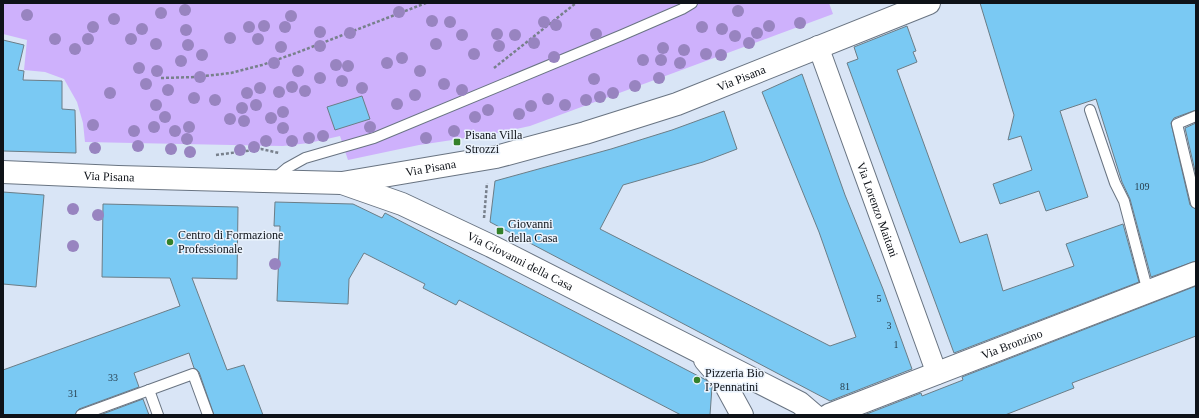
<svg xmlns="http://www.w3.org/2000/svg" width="1199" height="418" viewBox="0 0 1199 418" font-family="'Times New Roman',serif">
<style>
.green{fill:#ceb1fc}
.building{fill:#7ac9f3;stroke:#6b7d87}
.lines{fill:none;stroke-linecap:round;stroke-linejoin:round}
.lane-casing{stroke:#697482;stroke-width:12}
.street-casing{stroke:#697482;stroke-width:22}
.secondary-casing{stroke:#697482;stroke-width:24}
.primary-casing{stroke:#697482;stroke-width:24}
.path{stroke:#78808c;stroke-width:2.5;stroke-dasharray:3 2;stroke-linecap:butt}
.lane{stroke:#fff;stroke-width:10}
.street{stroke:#fff;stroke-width:20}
.secondary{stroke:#fff;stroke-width:22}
.primary{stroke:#fff;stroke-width:22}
.tree{fill:#9884c0}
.poi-dot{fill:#34812a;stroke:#eaf2fc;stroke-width:1.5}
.labels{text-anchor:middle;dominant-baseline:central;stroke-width:3;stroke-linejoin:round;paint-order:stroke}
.number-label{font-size:10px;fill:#29404f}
.street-label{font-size:12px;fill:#0e1218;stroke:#eaf2fc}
.poi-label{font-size:12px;fill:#0e1218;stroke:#eaf2fc;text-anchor:start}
</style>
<rect width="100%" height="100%" fill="#d9e5f6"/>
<polygon class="green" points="3,3 829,3 833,14 530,126 492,134 419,145 348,160 340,136 309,143 283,146 85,142 83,123 77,102 64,79 45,72 24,70 27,40 3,34"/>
<g class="building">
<polygon points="980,3 1196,3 1196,110 1174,118 1171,123 1190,205 1196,209 1196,261 1151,277 1130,199 1122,182 1096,99 1060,111 1088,197 1046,211 1039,191 1000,204 993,184 1032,170 1021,136 1008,140 1014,115"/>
<polygon points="907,26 916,51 913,52 917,62 897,70 960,243 987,234 1003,291 1074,266 1066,244 1123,224 1139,282 954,353 847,63 858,59 854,47"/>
<polygon points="3,40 24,45 18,70 24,71 23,80 62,81 62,109 75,110 76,153 3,151"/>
<polygon points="802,74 845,195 883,289 912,369 830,401 490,222 495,181 611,149 672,130 724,111 737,149 703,162 623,185 600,229 830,346 856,337 819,232 762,92"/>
<polygon points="362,96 370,119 335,130 327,107"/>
<polygon points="1196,123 1196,175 1185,128"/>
<polygon points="3,192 44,195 36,287 3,284"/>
<polygon points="275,202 353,204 382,218 385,213 706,380 712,387 710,415 681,415 459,300 456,305 423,288 425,284 364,253 349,279 348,304 277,301 280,226 274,226"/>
<polygon points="103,204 238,207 237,279 192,278 227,370 244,365 263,415 214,415 199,372 194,368 189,353 134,373 139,387 79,409 75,415 3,415 3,370 180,306 170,278 102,277"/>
<polygon points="1196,286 1196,336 1072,383 1074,388 1005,415 864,415 921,393 922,396 963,380 962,377"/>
<polygon points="143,399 149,415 100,415"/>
</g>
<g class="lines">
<g class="lane-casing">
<g id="lane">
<polyline points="1090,110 1115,183 1124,201 1148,292"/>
<polyline points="1196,116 1177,124 1196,203"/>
<polyline points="274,179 287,168 305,158 374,138 622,35 682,9 692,3"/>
<polyline points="149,390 158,415"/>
<polyline points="81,415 193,374 208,415"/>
</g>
</g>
<g class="street-casing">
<g id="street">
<path id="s1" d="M818,46L937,374"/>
</g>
</g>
<g class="secondary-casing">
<g id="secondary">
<path id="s2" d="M342,183L496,157L585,133L677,104L929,3"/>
<path id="s3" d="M829,415L1196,273"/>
</g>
</g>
<g class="primary-casing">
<g id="primary">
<path id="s4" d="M3,172L118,177L342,183L402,204L491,246L800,403L814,415"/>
<polyline points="705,360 724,382 742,415"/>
</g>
</g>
<g class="path">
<polyline points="494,68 576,3"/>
<polyline points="161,78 196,77 231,73 262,65 296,53 426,3"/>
<polyline points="216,155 261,149 279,153"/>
<polyline points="484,218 487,183"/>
</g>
<use href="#lane" class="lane"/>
<use href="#street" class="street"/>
<use href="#secondary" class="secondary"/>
<use href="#primary" class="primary"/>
</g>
<g class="tree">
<circle cx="185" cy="10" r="6"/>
<circle cx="738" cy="11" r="6"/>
<circle cx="399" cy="12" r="6"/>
<circle cx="161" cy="13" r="6"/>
<circle cx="27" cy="15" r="6"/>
<circle cx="291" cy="16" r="6"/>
<circle cx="114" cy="19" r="6"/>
<circle cx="432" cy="21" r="6"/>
<circle cx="450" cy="22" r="6"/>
<circle cx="544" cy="22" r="6"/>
<circle cx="800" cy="23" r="6"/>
<circle cx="556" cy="25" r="6"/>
<circle cx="264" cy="26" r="6"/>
<circle cx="769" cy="26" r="6"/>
<circle cx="93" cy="27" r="6"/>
<circle cx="249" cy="27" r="6"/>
<circle cx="285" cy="27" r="6"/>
<circle cx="702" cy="27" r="6"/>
<circle cx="142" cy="29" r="6"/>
<circle cx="722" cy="29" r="6"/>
<circle cx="186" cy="30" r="6"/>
<circle cx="320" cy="32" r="6"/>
<circle cx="350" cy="33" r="6"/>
<circle cx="757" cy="33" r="6"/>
<circle cx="497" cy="34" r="6"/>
<circle cx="596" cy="34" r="6"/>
<circle cx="462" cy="35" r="6"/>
<circle cx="515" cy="35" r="6"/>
<circle cx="735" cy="36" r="6"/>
<circle cx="230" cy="38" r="6"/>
<circle cx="55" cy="39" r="6"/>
<circle cx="88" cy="39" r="6"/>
<circle cx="131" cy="39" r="6"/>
<circle cx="258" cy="39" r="6"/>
<circle cx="534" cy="43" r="6"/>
<circle cx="749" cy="43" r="6"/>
<circle cx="156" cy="44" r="6"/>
<circle cx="436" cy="44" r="6"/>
<circle cx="188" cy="45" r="6"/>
<circle cx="320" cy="46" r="6"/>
<circle cx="499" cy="46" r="6"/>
<circle cx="281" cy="47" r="6"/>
<circle cx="663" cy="48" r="6"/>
<circle cx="75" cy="49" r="6"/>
<circle cx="684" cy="50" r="6"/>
<circle cx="474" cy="54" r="6"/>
<circle cx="706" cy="54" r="6"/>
<circle cx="202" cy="55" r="6"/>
<circle cx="721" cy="55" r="6"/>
<circle cx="554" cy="57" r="6"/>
<circle cx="402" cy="58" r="6"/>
<circle cx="643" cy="60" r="6"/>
<circle cx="661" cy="60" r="6"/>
<circle cx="181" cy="61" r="6"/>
<circle cx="274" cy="63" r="6"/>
<circle cx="387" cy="63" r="6"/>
<circle cx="680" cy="63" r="6"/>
<circle cx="336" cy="65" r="6"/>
<circle cx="348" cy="66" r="6"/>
<circle cx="139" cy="68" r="6"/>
<circle cx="157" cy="71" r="6"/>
<circle cx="298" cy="71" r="6"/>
<circle cx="420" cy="71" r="6"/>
<circle cx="200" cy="77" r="6"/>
<circle cx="320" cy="78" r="6"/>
<circle cx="659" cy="78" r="6"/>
<circle cx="594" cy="79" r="6"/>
<circle cx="342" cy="81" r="6"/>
<circle cx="146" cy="84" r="6"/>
<circle cx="444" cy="84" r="6"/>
<circle cx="635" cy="86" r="6"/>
<circle cx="292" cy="87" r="6"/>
<circle cx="260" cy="88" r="6"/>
<circle cx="362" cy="88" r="6"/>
<circle cx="168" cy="90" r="6"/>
<circle cx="462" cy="90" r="6"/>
<circle cx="305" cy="91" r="6"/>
<circle cx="279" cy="92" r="6"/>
<circle cx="110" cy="93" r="6"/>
<circle cx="247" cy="93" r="6"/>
<circle cx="613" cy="93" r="6"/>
<circle cx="415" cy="95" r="6"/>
<circle cx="600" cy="97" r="6"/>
<circle cx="194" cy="98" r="6"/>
<circle cx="548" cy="99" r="6"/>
<circle cx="215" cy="100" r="6"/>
<circle cx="586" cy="100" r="6"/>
<circle cx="397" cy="104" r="6"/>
<circle cx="156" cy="105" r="6"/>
<circle cx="256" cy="105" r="6"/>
<circle cx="565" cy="105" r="6"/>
<circle cx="531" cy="106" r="6"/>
<circle cx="242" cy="108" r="6"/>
<circle cx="488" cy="110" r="6"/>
<circle cx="283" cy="112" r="6"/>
<circle cx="519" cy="114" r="6"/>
<circle cx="165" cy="117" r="6"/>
<circle cx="475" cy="117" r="6"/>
<circle cx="271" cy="118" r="6"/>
<circle cx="230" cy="119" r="6"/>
<circle cx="244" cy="121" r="6"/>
<circle cx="93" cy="125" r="6"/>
<circle cx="154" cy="127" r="6"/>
<circle cx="189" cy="127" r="6"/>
<circle cx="370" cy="127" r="6"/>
<circle cx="283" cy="128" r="6"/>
<circle cx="134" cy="131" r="6"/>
<circle cx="175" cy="131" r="6"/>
<circle cx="454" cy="131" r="6"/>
<circle cx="323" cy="136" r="6"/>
<circle cx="309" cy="138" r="6"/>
<circle cx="426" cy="138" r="6"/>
<circle cx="187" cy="139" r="6"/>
<circle cx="266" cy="141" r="6"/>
<circle cx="292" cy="141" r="6"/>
<circle cx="138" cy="146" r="6"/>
<circle cx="254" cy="147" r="6"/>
<circle cx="95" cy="148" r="6"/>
<circle cx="171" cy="149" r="6"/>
<circle cx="240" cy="150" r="6"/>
<circle cx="190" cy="152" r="6"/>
<circle cx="73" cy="209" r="6"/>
<circle cx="98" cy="215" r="6"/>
<circle cx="73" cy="246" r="6"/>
<circle cx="275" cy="264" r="6"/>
</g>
<g class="poi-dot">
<rect x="453" y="138" width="8" height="8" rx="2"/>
<rect x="496" y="227" width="8" height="8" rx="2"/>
<circle cx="170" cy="242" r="4"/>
<circle cx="697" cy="380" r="4"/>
</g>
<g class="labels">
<g class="number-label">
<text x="1142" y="186">109</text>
<text x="879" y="298">5</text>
<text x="889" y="325">3</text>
<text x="896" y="344">1</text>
<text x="113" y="377">33</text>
<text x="845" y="386">81</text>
<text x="73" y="393">31</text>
</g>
<g class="street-label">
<text stroke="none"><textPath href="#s2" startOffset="414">Via Pisana</textPath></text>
<text stroke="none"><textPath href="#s2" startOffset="90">Via Pisana</textPath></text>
<text stroke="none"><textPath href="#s4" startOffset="106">Via Pisana</textPath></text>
<text stroke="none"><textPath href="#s1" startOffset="174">Via Lorenzo Maitani</textPath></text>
<text stroke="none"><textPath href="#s4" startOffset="534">Via Giovanni della Casa</textPath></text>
<text stroke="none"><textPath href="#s3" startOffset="196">Via Bronzino</textPath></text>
</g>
<g class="poi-label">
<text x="465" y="135">Pisana Villa<tspan x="465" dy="14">Strozzi</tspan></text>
<text x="508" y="224">Giovanni<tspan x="508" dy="14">della Casa</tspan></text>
<text x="178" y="235">Centro di Formazione<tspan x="178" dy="14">Professionale</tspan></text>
<text x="705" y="373">Pizzeria Bio<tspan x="705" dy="14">I’Pennatini</tspan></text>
</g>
</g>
<rect width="1199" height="418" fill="none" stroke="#0e1218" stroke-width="8"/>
</svg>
